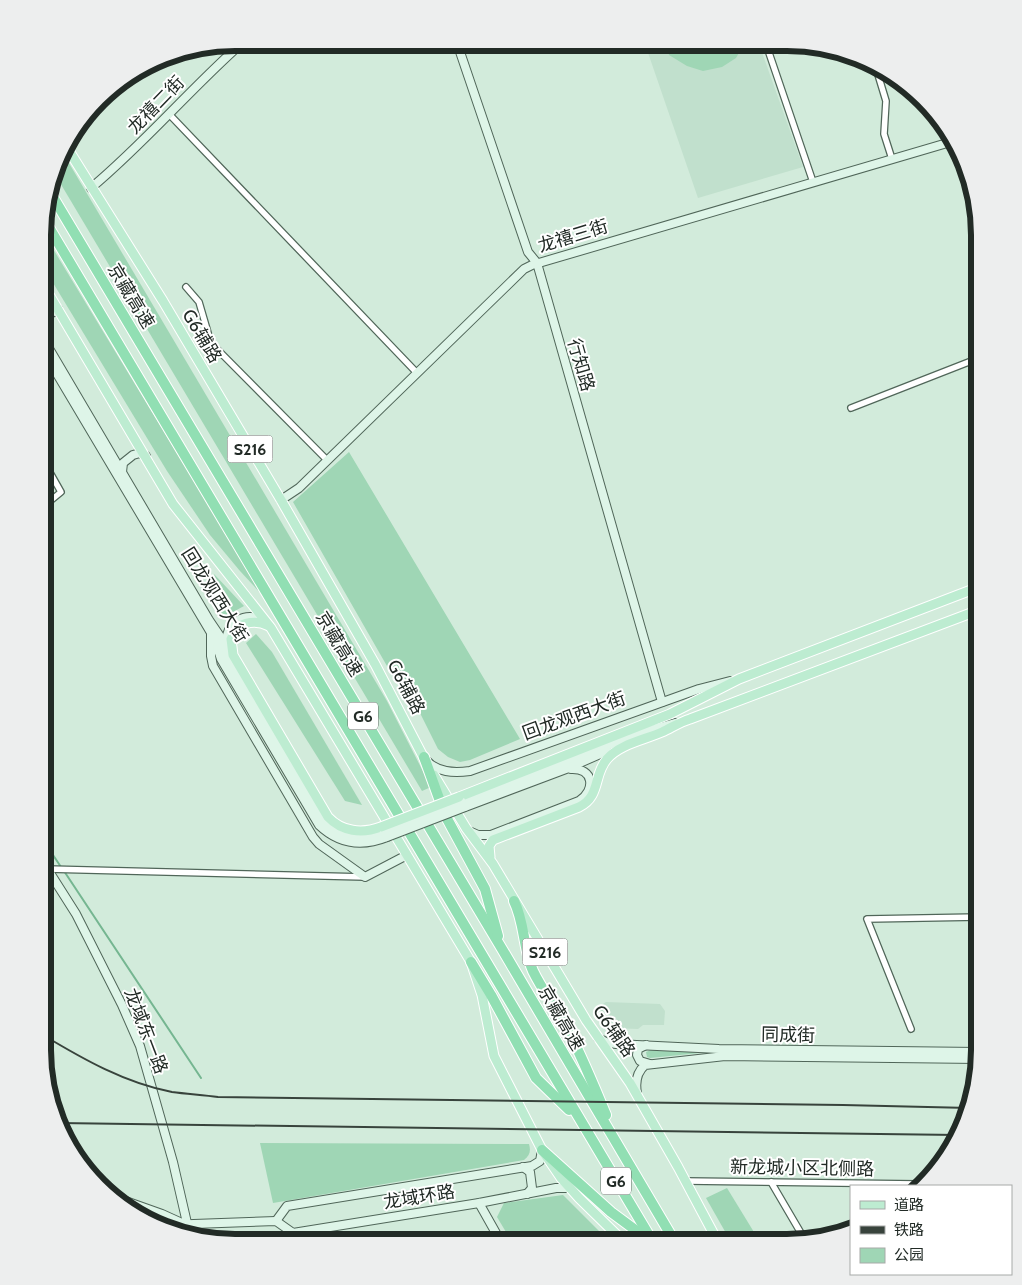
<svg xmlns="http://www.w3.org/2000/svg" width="1022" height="1285" viewBox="0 0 1022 1285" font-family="Cabin,'Noto Sans SC',sans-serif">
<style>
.built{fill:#c1e0cd}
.green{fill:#9fd6b5}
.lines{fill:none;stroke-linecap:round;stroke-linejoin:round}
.stream{stroke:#75b691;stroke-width:2}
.street-casing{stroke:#506659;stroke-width:8}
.secondary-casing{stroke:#506659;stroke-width:10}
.primary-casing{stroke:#fff;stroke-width:11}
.highway-casing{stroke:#fff;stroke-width:12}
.street{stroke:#fff;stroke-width:5.5}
.secondary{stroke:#def5e8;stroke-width:8}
.primary{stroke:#bdecd1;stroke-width:9}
.highway{stroke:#91dfb3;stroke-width:10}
.rail{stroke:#38433c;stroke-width:2}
.secondary-bridge-casing{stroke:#506659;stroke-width:10;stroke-linecap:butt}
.primary-bridge-casing{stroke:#fff;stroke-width:11;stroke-linecap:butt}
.secondary-bridge{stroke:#def5e8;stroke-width:8}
.primary-bridge{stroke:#bdecd1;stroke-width:9}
.labels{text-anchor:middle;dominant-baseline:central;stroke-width:4;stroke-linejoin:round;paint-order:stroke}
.shield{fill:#fff;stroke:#646b67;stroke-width:1}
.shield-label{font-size:16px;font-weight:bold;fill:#222b26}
.street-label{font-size:18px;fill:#222b26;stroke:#fff}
.rim{fill:none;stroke:#222b26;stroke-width:6}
</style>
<rect width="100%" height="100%" fill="#d2ebdb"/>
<g class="built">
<polygon points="645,44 759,44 803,167 698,198"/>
<polygon points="606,1002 660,1004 665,1011 664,1025 643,1025 638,1029 612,1028 598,1007"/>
</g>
<g class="green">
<polygon points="666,44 744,44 736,58 722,67 703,71 687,66 669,55"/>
<polygon points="63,153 387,701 431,787 422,791 56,176"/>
<polygon points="44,234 264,597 240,571 210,535 167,471 44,268"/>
<polygon points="349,452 520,739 470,760 460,762 448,757 438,749 417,707 395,680 293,502"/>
<polygon points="214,574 244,606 222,618"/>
<polygon points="256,634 272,652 362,805 345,801 246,643"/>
<polygon points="655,1048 665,1050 710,1052 650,1058 647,1057 646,1052"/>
<path d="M260,1143L529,1144C531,1151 530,1155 524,1160L273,1203Z"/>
<polygon points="727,1188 760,1242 731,1242 706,1198"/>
<polygon points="563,1195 610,1242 512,1242 497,1217 504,1203"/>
</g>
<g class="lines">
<g class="stream">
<polyline points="43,840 61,867"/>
<polyline points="64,871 201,1078"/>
</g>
<g class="street-casing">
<g id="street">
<polyline points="766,44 813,182"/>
<polyline points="876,68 886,101 884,134 892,159"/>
<polyline points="169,114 417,373"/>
<polyline points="186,287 199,302 211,343 327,460"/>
<polyline points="851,408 979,358"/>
<polyline points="44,506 61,492 44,462"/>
<polyline points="47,869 365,877"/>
<polyline points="911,1029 867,919 979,917"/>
<polyline points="686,1181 918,1184"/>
<polyline points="771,1182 805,1240"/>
<polyline points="188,1225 200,1238"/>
</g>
</g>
<g class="secondary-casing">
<g id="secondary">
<polyline points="457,43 528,252 537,263 662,702"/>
<path d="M91,188C145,143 190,89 242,43"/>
<polyline points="44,303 51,298"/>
<polyline points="44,318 58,309"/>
<polyline points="44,340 209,620 232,654"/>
<path d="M44,352L320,816C337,838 359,841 384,832"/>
<polyline points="122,472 123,463 133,455 140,453 146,456"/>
<polyline points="281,500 299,488 524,269 532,265 954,141"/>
<polyline points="211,634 211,656 213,666 313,837 319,844 365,877 407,855"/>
<path d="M227,645C223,623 247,609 265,622"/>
<path d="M217,647L221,659L319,825C339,844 362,847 387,837"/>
<path d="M425,759C437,773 454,773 470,771L699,689L730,681"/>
<polyline points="462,802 643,732 675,723"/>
<polyline points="465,807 566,769 607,751"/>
<path d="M469,831L478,835H491L579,801C596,790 594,768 571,769"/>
<polyline points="43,862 76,914 122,1005 140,1046 173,1162 190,1236"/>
<polyline points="598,1038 606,1042 616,1044 719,1049 979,1052"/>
<polyline points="646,1045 638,1049 637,1055 640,1061 650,1064"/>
<path d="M637,1093C635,1082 637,1072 645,1065L725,1056L979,1059"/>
<polyline points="523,1167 530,1172 532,1188 527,1194"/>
<polyline points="117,1198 162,1214 184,1224"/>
<polyline points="479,1203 501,1242"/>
<polyline points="138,1215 166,1225 276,1221 293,1233 479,1203 556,1188 570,1188"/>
<polyline points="276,1221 287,1206 532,1166 540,1161 542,1150"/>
</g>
</g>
<g class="primary-casing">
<g id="primary">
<polyline points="66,146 163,301 281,500 375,664 426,762"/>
<polyline points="44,286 173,504 271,628 471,962 482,995 494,1056 542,1150 561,1178 579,1198 624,1242"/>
<path d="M269,626C259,621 248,621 238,627L231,639L233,655L328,817C342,832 362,834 381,827"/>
<polyline points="434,775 466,828 493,864 586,1020 630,1083 678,1167 718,1242"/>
<polyline points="459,797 670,714 739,679 979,587"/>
<path d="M490,857L489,846L493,840L579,807C601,796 593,775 607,759C620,744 644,740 662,732C671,728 680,722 690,719L979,610"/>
</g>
</g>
<g class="highway-casing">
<g id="highway">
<polyline points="50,192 502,949 675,1242"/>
<polyline points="44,219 653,1242"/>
<polyline points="424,757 445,815 485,889 498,936"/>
<path d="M514,901C525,923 523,949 533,971C542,990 555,1006 565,1024C581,1054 593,1084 606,1115"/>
<polyline points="471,962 491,995 536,1078 569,1110"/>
<polyline points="542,1150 611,1212 634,1229 648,1242"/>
</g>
</g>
<use href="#street" class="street"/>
<use href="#secondary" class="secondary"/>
<use href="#primary" class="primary"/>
<use href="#highway" class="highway"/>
<g class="rail">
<path d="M43,1035C83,1059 125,1083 172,1092C187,1094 203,1095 218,1097L843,1105L970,1108"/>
<polyline points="59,1123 958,1135"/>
</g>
<g class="secondary-bridge-casing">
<g id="secondary-bridge">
<polyline points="384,832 462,802"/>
<polyline points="387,837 465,807"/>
</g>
</g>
<g class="primary-bridge-casing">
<polyline id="primary-bridge" points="381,827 459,797"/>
</g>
<use href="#secondary-bridge" class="secondary-bridge"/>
<use href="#primary-bridge" class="primary-bridge"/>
</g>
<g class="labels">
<g class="shield">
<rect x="227.5" y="435.5" width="45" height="27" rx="4"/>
<rect x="348" y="702.5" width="30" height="27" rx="4"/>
<rect x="522.5" y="938.5" width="45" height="27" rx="4"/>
<rect x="601" y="1167.5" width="30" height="27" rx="4"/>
</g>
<g class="shield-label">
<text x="250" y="449">S216</text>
<text x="363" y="716">G6</text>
<text x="545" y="952">S216</text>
<text x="616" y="1181">G6</text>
</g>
<g class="street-label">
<text transform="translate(156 105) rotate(-46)">龙禧二街</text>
<text transform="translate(573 236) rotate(-17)">龙禧三街</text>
<text transform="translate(131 296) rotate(59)">京藏高速</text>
<text transform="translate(202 336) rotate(59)">G6辅路</text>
<text transform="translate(581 365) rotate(74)">行知路</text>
<text transform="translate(215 595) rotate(58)">回龙观西大街</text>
<text transform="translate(339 644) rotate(59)">京藏高速</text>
<text transform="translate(406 687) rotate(62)">G6辅路</text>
<text transform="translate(574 716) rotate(-20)">回龙观西大街</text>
<text transform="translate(561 1018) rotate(60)">京藏高速</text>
<text transform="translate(146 1031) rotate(69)">龙域东一路</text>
<text transform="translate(614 1031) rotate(55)">G6辅路</text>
<text transform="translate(788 1035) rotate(1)">同成街</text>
<text transform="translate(802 1168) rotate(1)">新龙城小区北侧路</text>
<text transform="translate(419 1197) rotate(-9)">龙域环路</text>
</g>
</g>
<path d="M0 0H1022V1285H0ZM235 51H787A184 184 0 0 1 971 235V1050A184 184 0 0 1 787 1234H235A184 184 0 0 1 51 1050V235A184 184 0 0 1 235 51Z" fill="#edeeee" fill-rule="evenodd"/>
<path class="rim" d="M235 51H787A184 184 0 0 1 971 235V1050A184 184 0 0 1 787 1234H235A184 184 0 0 1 51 1050V235A184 184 0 0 1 235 51Z"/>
<rect x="850" y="1185" width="162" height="90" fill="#ffffff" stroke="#a7aaa8"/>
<rect x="860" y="1201" width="25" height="8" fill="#bdecd1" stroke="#a7aaa8"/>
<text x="894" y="1210" font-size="15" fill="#222b26">道路</text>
<rect x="860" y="1226" width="25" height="8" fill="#38433c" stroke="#a7aaa8"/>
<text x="894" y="1235" font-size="15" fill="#222b26">铁路</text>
<rect x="860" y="1248" width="25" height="15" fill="#9fd6b5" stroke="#a7aaa8"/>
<text x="894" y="1260" font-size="15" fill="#222b26">公园</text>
</svg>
